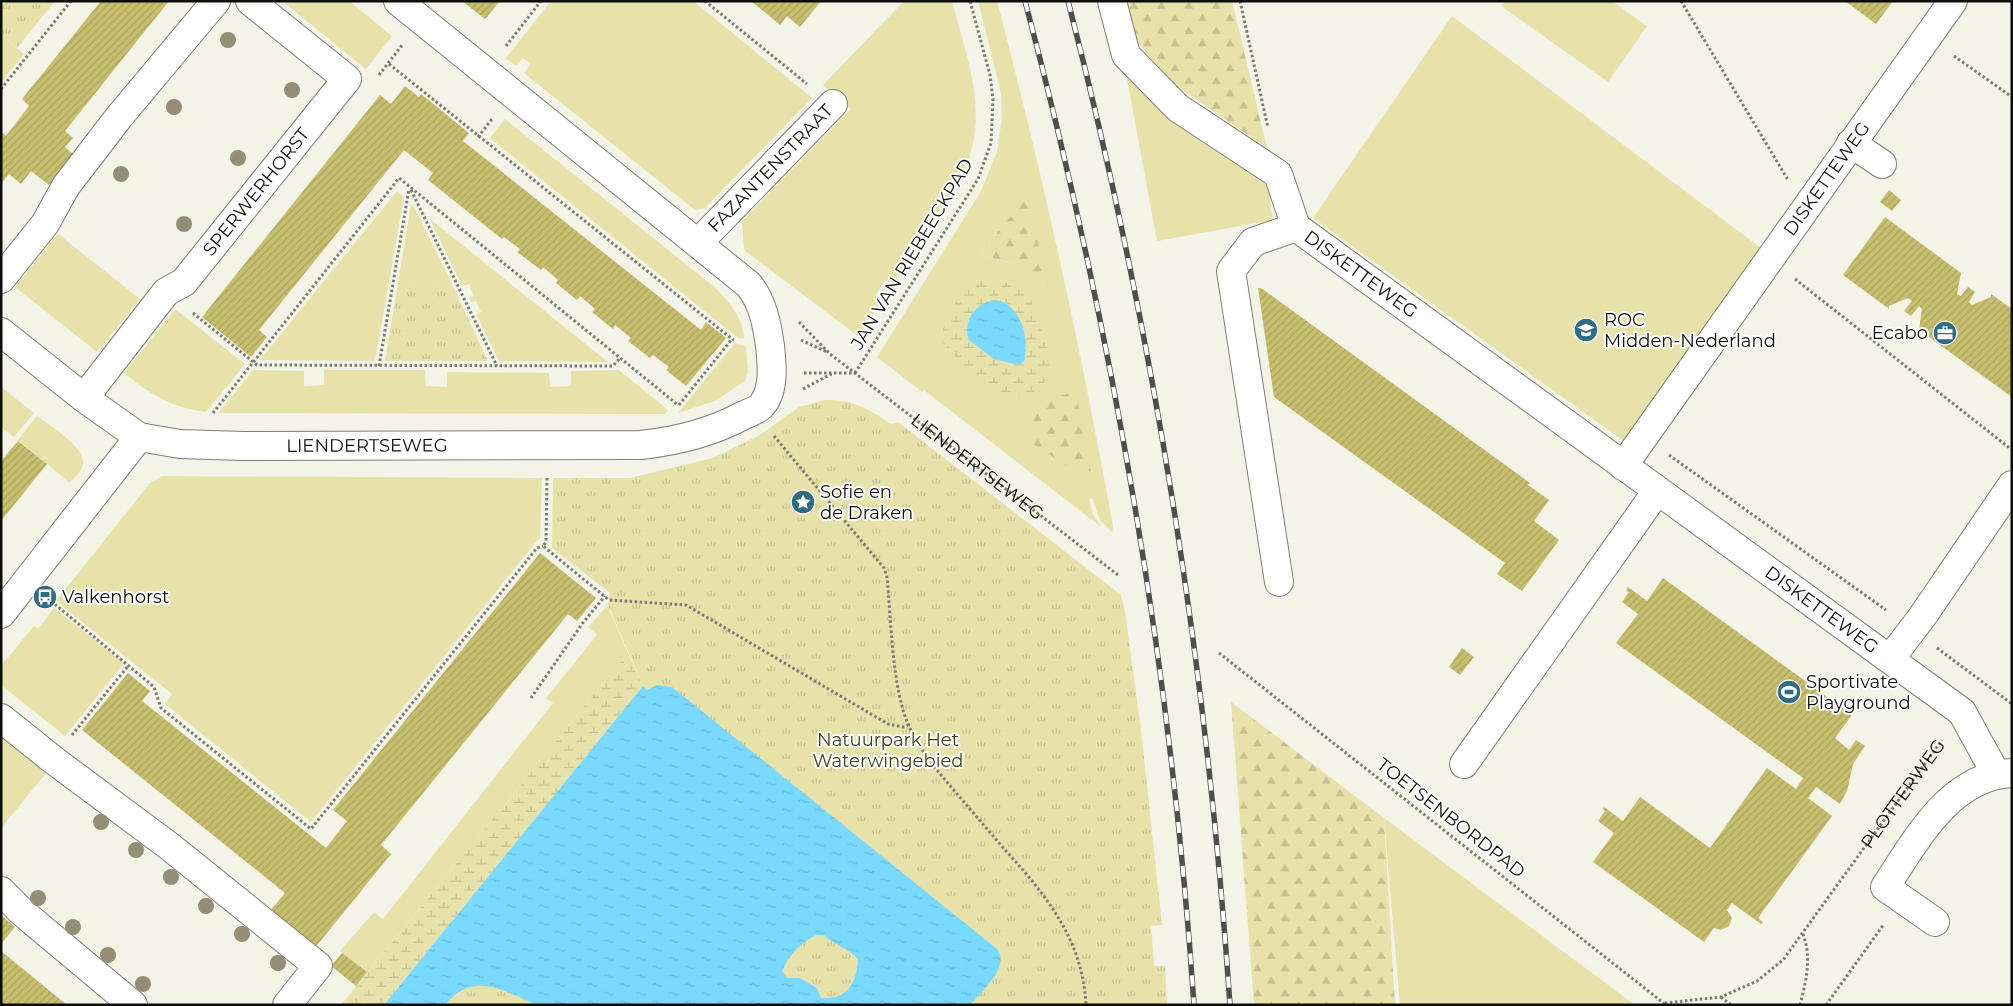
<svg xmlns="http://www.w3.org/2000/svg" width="2013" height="1006" viewBox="0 0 2013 1006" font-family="Montserrat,sans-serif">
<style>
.green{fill:#e7e2aa;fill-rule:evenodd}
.forest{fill:url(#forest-firs)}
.wetland{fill:url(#wetland-marsh);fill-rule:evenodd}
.park{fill:url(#park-tufts)}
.water{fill:url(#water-ripples);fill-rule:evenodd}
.building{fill:url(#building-hatch)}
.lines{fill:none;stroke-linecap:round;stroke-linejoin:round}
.minor-casing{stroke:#807f75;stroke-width:30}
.path{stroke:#7c7b73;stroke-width:3;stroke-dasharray:2.5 2.5;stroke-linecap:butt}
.minor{stroke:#fff;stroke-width:28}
.rail-casing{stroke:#4f4f49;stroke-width:5.5}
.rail{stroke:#fff;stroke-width:4;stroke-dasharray:11;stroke-linecap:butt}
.tree{fill:#928f76}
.labels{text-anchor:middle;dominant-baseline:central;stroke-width:4;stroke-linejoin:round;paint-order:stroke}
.street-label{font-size:18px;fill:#0d0d09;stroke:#fff}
.poi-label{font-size:18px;fill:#0d0d09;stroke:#fff;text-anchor:start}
.park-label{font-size:18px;fill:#413e1a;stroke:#fff}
</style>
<defs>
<pattern id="forest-firs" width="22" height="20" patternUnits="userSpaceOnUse" patternTransform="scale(1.25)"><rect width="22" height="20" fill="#e7e2aa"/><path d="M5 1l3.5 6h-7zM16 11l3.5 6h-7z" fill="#c5c191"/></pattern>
<pattern id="wetland-marsh" width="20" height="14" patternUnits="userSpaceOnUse" patternTransform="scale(1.25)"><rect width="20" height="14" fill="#e7e2aa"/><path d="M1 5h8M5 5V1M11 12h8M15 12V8" fill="none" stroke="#c5c191"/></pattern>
<pattern id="park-tufts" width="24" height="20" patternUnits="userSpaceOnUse" patternTransform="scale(1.25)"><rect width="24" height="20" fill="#e7e2aa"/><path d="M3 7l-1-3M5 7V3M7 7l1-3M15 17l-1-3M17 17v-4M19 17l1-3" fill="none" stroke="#c5c191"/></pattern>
<pattern id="water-ripples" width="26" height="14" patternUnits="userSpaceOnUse" patternTransform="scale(1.25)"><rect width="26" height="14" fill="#7ad9ff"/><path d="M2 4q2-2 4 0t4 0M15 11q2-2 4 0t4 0" fill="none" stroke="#68b9d9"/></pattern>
<pattern id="building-hatch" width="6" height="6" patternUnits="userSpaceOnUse" patternTransform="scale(1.25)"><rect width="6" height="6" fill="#c7bf6e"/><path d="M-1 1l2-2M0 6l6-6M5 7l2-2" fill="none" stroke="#aaa35e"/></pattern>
</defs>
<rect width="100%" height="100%" fill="#f4f3e7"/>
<g class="green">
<polygon points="282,1 349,1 392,36 366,69"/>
<polygon points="551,1 693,1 812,98 705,208 695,210 524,73 531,64 523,58 516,66 506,58"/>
<path d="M904,1H952C967,58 990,114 964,171L892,284L885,280L875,296L882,301L859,337L744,250L742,221L851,109L823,85Z"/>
<path d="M978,1H997C1043,175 1081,349 1113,526L1112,532L1100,520L1092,498L1089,499L1093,514L1101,527L924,390L922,392L877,357L980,193L997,152L1002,117L1001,93ZM1027,197V198L1047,283L1016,265L979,254Z"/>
<polygon points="1504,1 1612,1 1647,26 1608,82 1501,6"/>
<polygon points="1452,16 1765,251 1625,442 1313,218"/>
<polygon points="1,36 24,54 1,82"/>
<polygon points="1125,68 1267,179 1273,220 1157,241"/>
<path d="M505,119L713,286C727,299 743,317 744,338H738L490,138Z"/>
<polygon points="397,191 404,197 375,361 260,360"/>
<polygon points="411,204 413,205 452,284 398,283"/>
<polygon points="430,219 608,362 499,361 476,314 481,312 476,301 471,302 469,298 474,296 469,284 462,286"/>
<polygon points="58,234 140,299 97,352 15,287"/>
<path d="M175,309L245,364L206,412C173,408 149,394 124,373Z"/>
<polygon points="735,343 746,347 748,372 745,381 715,401 678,413"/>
<polygon points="253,370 304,371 304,386 324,385 324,370 425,370 426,386 447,387 447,372 549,373 550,387 571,386 571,371 619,370 668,410 665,414 219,413"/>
<polygon points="1,387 34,413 14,437 1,427"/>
<path d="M37,416C49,425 85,447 83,463C83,470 75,477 70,483L18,440Z"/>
<polygon points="162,476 542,478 540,537 311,822 165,704 172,694 56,601 150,483"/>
<polygon points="609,604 684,609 609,609 628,653 367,973 340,951 374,912 383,919 553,703 546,698 597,635 588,627"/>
<polygon points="54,608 124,663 65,736 1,685 1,666 34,626 38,629"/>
<polygon points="1,736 47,772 1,828"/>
<polygon points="1384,818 1635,1005 1400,1005"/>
</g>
<g class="forest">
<polygon points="1121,1 1232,1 1267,148 1168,80 1128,30"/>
<polygon points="1027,197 1048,284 1016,265 979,254"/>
<polygon points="1076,392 1093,483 1029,441 1037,401"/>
<polygon points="1231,702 1384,818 1395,1005 1254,1005"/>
</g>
<g class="wetland">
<path d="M983,279C1023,281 1034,296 1043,334C1046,344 1052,358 1051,368C1049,376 1044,386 1037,390C1005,412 960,364 941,340C946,312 958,294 983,279ZM989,301L1006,303L1012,307L1024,361L1018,365C991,361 983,353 967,332C969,318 974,305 989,301Z"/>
<polygon points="628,653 643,686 384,1005 341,1005"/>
</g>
<g class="park">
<polygon points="1,1 55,1 17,48 1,36"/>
<polygon points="398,283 452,284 488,361 385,361"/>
<path d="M825,400C852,399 869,409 891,424L898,422L1121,595L1125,611L1141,730L1162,925L1151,926L1154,966H1165L1167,1005H384L643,686L608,605L610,593L552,548L553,478H630L713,458L760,435L799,407Z"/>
</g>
<g class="water">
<path d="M995,300C1021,303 1030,340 1024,361L1018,365L994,359L969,340C962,321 976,302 995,300Z"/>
<path d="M657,685L672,687L997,949C1011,967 981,991 970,1005H537C503,991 474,970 445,1005H384L643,686L647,690ZM816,935H824C835,945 848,948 858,959C857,982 847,1001 821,998L817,988L800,978H787L782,971C789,955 800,943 816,935Z"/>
</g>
<g class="building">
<polygon points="101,1 169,1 65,131 73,138 65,147 73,154 49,185 31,171 21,184 9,174 1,184 1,132 6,136 29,106 22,99"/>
<polygon points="462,1 500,1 485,19"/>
<polygon points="751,1 821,1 800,27 787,16 780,25"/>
<polygon points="1845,1 1893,1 1876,24"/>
<polygon points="405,86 419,97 421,94 469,133 463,141 701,330 706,322 726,338 686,386 666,370 669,367 653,355 650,358 628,341 631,338 615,325 613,329 592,312 595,309 580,296 577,300 556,283 558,280 543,267 541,270 517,252 520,249 504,237 502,239 428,180 433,173 404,150 259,330 267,337 251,357 202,317 380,95 391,104"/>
<polygon points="1889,190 1901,200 1892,211 1880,202"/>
<polygon points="1885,217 1961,273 1957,294 1961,296 1968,287 1975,292 1969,302 1972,305 1991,297 1991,294 2012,309 2012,397 1919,330 1922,309 1919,306 1911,316 1904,311 1912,301 1908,298 1889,306 1889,309 1843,275"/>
<polygon points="1258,288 1261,288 1530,483 1528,485 1549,500 1534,521 1559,540 1522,591 1497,574 1505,563 1274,397"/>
<polygon points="18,441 47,464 1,521 1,461"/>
<polygon points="540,553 596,598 577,621 568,614 381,845 391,854 314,949 269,912 285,893 82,730 128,673 150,691 142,701 326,848 347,821 333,810"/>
<polygon points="1663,578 1852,715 1835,738 1849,750 1856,740 1865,746 1853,764 1847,791 1840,804 1816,787 1808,798 1832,816 1758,918 1763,922 1761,924 1732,903 1727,910 1732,918 1729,926 1721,930 1714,928 1704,942 1593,862 1614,833 1598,821 1605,811 1603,809 1604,807 1623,821 1640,797 1710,848 1767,768 1796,789 1803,778 1616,643 1638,614 1622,602 1629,592 1626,590 1628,587 1647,601"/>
<polygon points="1462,648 1474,657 1460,675 1449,667"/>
<polygon points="1,915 15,927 1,944"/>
<polygon points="1,951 67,1005 1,1005"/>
<polygon points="342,953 367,972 356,986 331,966"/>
</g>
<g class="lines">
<g class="minor-casing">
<g id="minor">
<path id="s3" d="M1112,1L1126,55L1178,108L1278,174L1296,227L1962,712L1996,774"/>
<polyline points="1851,143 1882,164"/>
<path id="s4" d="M698,243L833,104"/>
<polyline points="1,279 45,224 66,186 119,117 216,1"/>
<path id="s5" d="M1,332L84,398L139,437L180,444L243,446L641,445C678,441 711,433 744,415C749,413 757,410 761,406C775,391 772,364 770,346C767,324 763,303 749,285L398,1"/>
<path id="s6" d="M84,398L166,292L184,282L347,79L250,1"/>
<path id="s7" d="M1623,466L1953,1"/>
<polyline points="1279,582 1231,271 1253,242 1296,227"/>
<polyline points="1,614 139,437"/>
<polyline points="1890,659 1922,617 2012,485"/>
<polyline points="1,718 52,759 169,846 318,966 287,1005"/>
<polyline points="1464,764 1657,491"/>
<polyline points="1,891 23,913 133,1005"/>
<path d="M1935,922L1885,887C1916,841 1949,776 2012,773"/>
</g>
</g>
<g class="path">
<polyline points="705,1 807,84"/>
<polyline points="1240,1 1268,128"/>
<polyline points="1681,1 1788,180"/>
<polyline points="506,46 541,1"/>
<polyline points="1954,56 2012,97"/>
<polyline points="389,64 732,339"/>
<polyline points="379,75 403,44"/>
<polyline points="1,89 71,1"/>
<polyline points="478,137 492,119"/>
<polyline points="411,190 497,366"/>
<polyline points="1795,279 2012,450"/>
<polyline points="193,313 257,365 613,366 620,358"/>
<path id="s1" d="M799,322L830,354L1118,575"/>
<polyline points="801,340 827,352"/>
<polyline points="379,366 409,189"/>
<polyline points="804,373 855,373"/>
<polyline points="855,373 978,179 991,143 993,99 990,75 970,1"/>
<polyline points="803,389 833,373"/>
<polyline points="679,405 732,339 734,340"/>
<polyline points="213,413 399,178 678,405"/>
<path d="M774,436L884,568L887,577C891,618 892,690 909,726C919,749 936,769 952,788C970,809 988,830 1006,851C1047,896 1083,941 1086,1005"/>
<polyline points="1669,455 1886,610"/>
<polyline points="547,478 546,542 543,546 609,600 686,605 888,724 903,727 908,725"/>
<polyline points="51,601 154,687 161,708 311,829 537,548 543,546"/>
<polyline points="1937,648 2012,704"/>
<polyline points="1219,653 1666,1005"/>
<polyline points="531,698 582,624 605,596"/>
<polyline points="72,735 128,666"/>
<polyline points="1721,997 1731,1005"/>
<path id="s2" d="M1665,1003L1721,997L1757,981L1783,960L1942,740"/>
<path d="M1800,1005C1806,981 1812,958 1803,934"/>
<polyline points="1826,1005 1884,924"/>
</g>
<use href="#minor" class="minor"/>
<g class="rail-casing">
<g id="rail">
<path d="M1025,1C1112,329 1171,666 1194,1005"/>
<path d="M1068,1C1153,329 1207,667 1230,1005"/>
</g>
</g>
<use href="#rail" class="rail"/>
</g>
<g class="tree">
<circle cx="228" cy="40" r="8"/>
<circle cx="292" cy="90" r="8"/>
<circle cx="174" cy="107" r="8"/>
<circle cx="238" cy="158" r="8"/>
<circle cx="121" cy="174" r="8"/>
<circle cx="184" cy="224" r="8"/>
<circle cx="101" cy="822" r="8"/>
<circle cx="136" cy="850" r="8"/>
<circle cx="171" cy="877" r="8"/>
<circle cx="38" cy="898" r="8"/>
<circle cx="206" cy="906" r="8"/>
<circle cx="73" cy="927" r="8"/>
<circle cx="242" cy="934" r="8"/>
<circle cx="108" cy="955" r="8"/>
<circle cx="278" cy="963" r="8"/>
<circle cx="143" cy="984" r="8"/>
</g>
<defs>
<g id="university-disc" transform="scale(1.25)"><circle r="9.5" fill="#2f6c82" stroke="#fff"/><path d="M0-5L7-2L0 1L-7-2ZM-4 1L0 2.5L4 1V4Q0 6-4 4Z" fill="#fff"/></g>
<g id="office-disc" transform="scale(1.25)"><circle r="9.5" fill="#2f6c82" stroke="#fff"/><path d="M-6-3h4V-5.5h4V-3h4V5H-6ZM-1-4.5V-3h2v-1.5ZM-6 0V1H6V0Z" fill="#fff"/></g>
<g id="sight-disc" transform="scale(1.25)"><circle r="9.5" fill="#2f6c82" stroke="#fff"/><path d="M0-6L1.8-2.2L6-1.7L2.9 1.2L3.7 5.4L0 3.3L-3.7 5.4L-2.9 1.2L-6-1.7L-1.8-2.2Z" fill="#fff"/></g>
<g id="bus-disc" transform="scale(1.25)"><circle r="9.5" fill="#2f6c82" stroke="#fff"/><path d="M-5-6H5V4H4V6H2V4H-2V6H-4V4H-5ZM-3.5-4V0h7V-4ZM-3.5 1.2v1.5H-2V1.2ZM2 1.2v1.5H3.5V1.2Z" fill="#fff"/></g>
<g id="stadium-disc" transform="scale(1.25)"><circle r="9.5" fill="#2f6c82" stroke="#fff"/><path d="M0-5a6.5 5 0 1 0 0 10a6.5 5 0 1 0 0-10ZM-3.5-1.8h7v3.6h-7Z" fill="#fff"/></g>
</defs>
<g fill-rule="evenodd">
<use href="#university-disc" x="1586" y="330"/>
<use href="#office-disc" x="1945" y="333"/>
<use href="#sight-disc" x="803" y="502"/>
<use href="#bus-disc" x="45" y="597"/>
<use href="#stadium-disc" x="1789" y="692"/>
</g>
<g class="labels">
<g class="street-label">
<text stroke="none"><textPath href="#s4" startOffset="104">FAZANTENSTRAAT</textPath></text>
<text stroke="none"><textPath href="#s7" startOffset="352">DISKETTEWEG</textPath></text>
<text stroke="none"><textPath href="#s6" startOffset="270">SPERWERHORST</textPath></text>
<text transform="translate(912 254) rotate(-59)">JAN VAN RIEBEECKPAD</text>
<text stroke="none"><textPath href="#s3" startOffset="386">DISKETTEWEG</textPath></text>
<text stroke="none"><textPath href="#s5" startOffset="402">LIENDERTSEWEG</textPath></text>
<text stroke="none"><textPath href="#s1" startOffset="230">LIENDERTSEWEG</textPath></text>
<text stroke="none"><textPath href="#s3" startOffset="956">DISKETTEWEG</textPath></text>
<text stroke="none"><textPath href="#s2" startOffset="334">PLOTTERWEG</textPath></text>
<text transform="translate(1451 818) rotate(38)">TOETSENBORDPAD</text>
</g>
<g class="poi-label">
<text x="1604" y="320">ROC<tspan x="1604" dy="21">Midden-Nederland</tspan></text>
<text x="1928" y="333" text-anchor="end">Ecabo</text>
<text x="820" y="492">Sofie en<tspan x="820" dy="21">de Draken</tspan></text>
<text x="62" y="597">Valkenhorst</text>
<text x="1806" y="682">Sportivate<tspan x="1806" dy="21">Playground</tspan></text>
</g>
<g class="park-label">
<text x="888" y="740">Natuurpark Het<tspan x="888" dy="21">Waterwingebied</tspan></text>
</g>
</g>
<rect width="2013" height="1006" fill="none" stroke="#0d0d09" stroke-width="5"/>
</svg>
